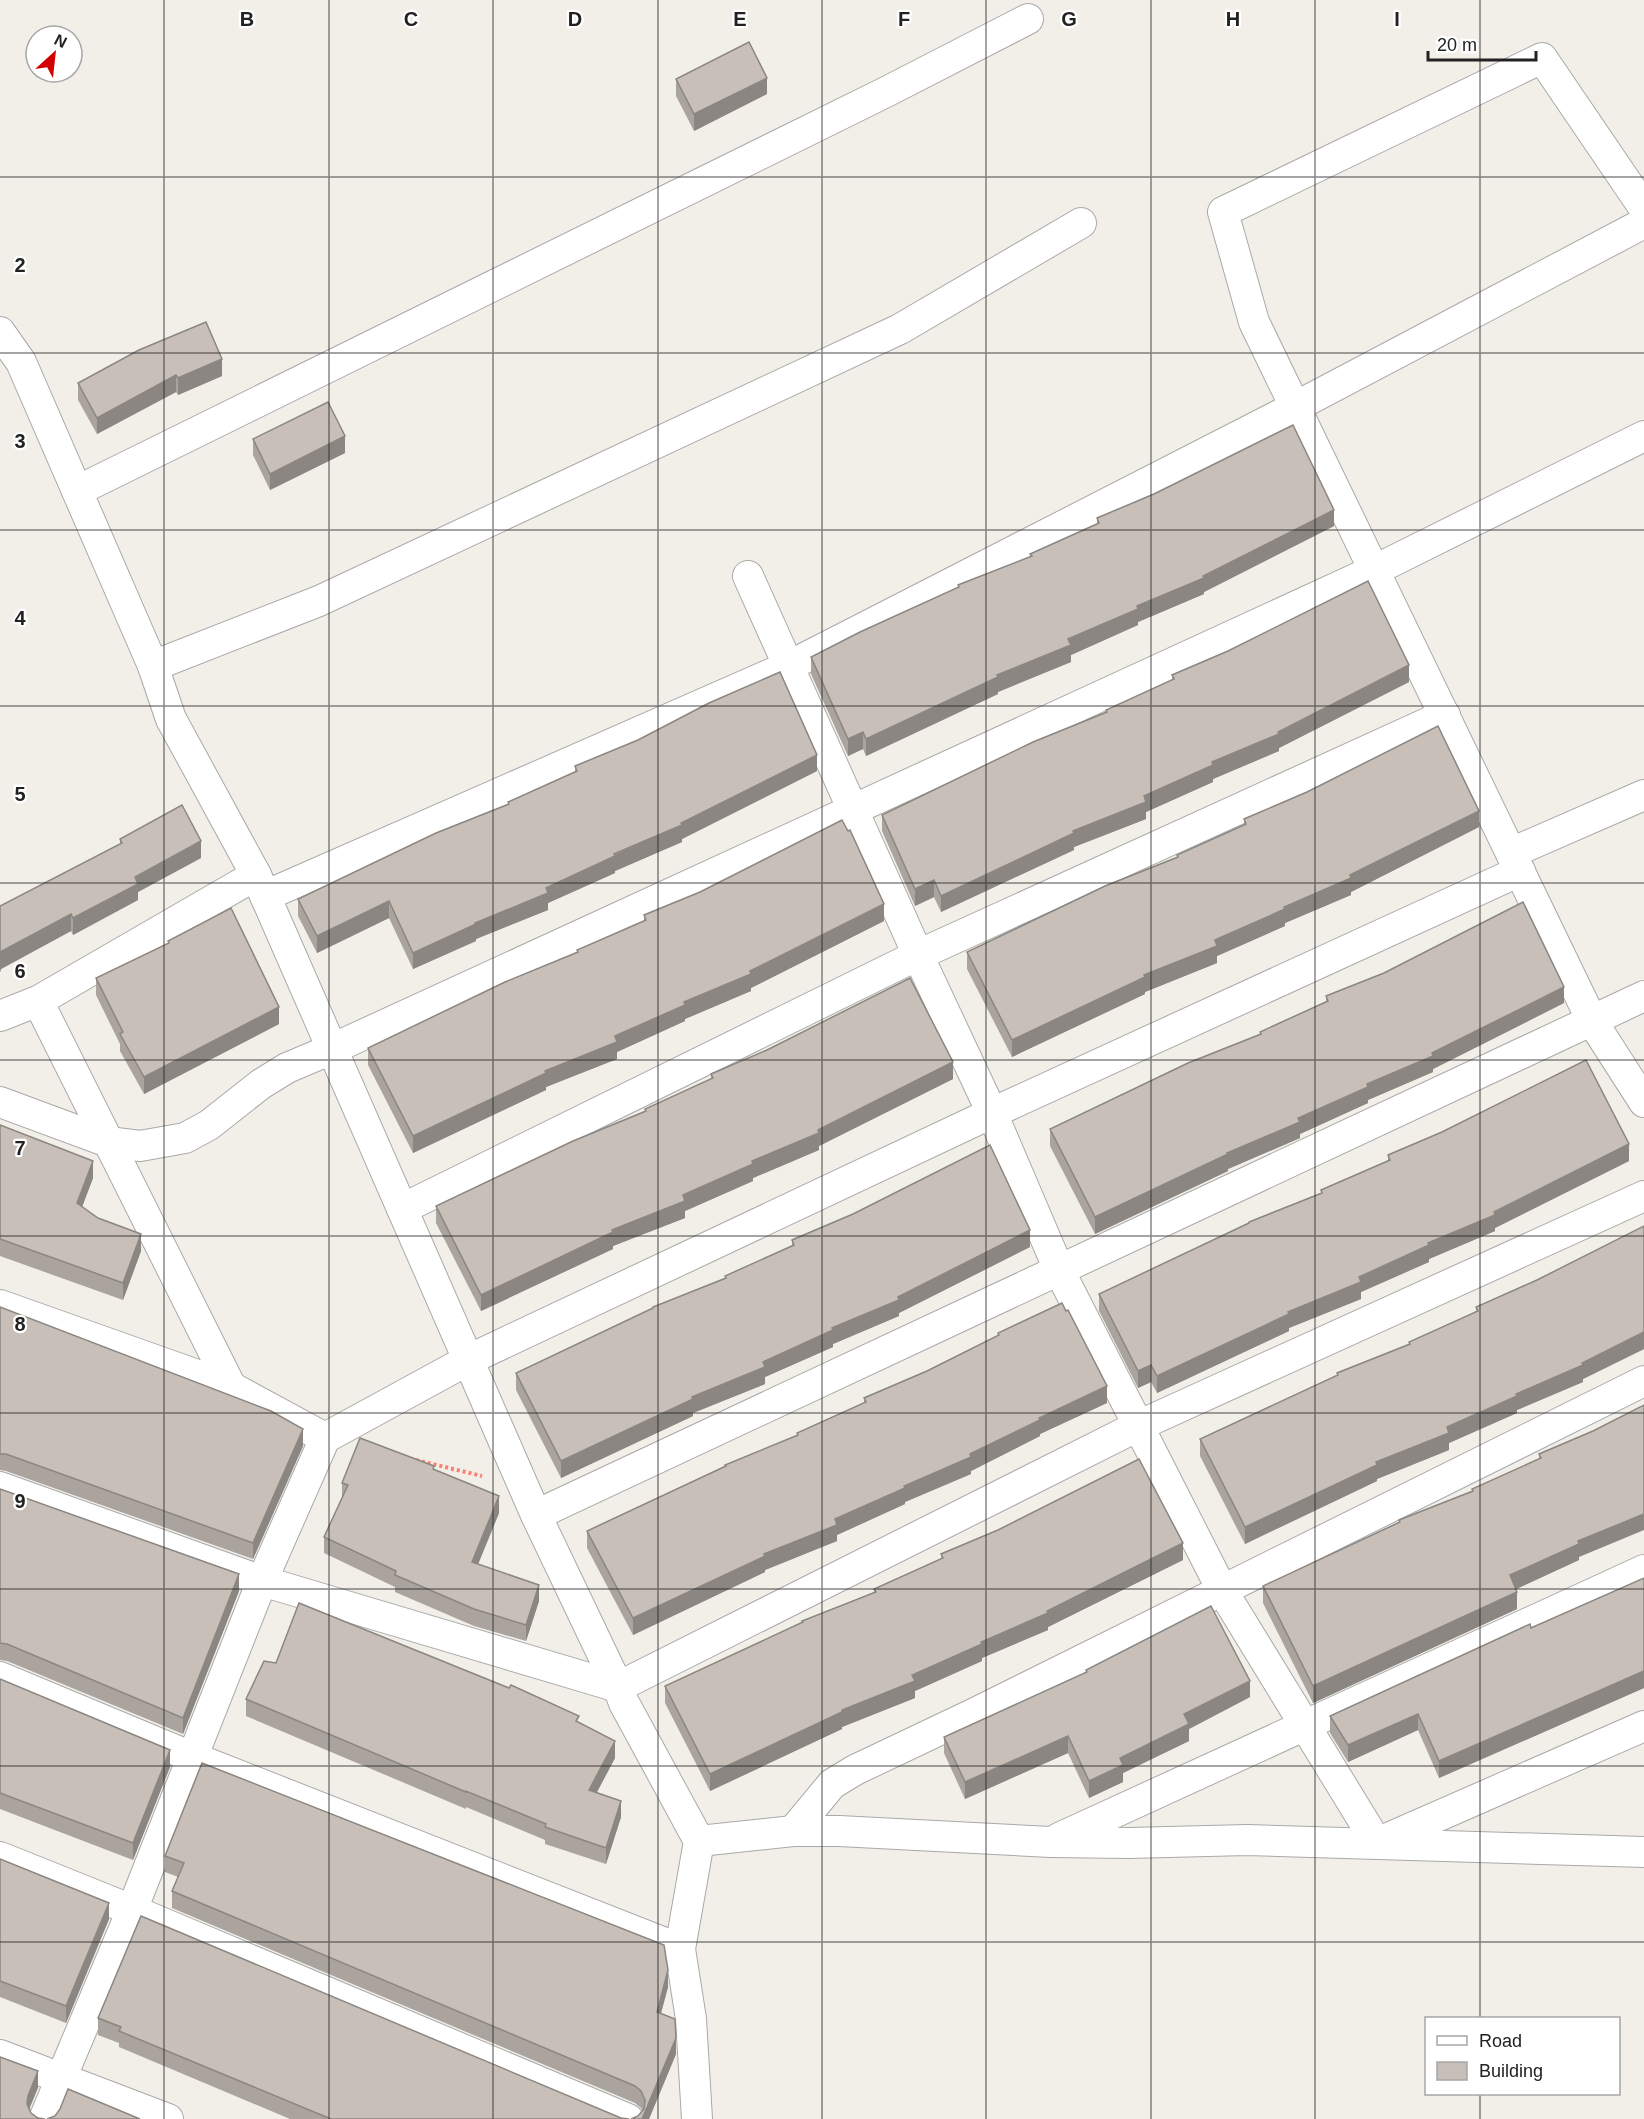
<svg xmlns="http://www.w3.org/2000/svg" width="1644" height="2119" viewBox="0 0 1644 2119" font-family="Helvetica,sans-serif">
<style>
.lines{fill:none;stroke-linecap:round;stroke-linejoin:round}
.minor-casing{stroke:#a9a9a9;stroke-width:32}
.path{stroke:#fa8072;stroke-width:4;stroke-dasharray:3 3;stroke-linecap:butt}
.minor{stroke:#fff;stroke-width:30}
.wall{fill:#aba49e}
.shaded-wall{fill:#8b8681}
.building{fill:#c7bfb8;stroke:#8b8681;stroke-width:1.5}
.grid{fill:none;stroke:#222;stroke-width:1.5;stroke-opacity:0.55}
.grid-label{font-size:20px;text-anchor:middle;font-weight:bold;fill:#222;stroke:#fff;stroke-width:4.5;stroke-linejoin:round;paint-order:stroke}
</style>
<rect width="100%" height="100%" fill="#f2efe9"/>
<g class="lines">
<g class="minor-casing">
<g id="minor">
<polyline points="1644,208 1542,58 1223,212 1254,322 1592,1021 1644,1102"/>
<polyline points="0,332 21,362 153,666 171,719 256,875 536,1515 618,1687 624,1703 699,1841 680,1949 691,2019 697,2119"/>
<polyline points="77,491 886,92 1028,19"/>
<polyline points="748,576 918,955 992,1113 1059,1270 1222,1590 1377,1843 1644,1726"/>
<polyline points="153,666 319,601 900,329 1081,223"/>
<polyline points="1511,853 1644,795"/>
<polyline points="265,896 789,666 1295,407 1644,223"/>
<polyline points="38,1001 231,1387"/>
<polyline points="0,1016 38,1001 256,875"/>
<polyline points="0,1102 108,1142 140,1146 185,1138 209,1125 261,1084 287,1068 332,1049 1375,570 1644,436"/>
<polyline points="402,1209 918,955 1445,715"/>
<polyline points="0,1305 231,1387 325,1438"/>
<polyline points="0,1487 262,1581 618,1687 1138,1426 1644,1196"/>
<polyline points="536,1515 1644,996"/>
<polyline points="0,1677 192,1757 680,1949"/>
<polyline points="793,1831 832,1784 855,1770 973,1714 1644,1381"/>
<polyline points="1059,1838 1644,1570"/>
<polyline points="699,1841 793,1831 839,1831 1051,1842 1129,1843 1247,1840 1644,1852"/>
<polyline points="0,1857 132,1910 628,2119"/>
<polyline points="0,2055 168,2119"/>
<polyline points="44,2119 132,1910 262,1581 325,1438 468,1360 992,1113 1520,871"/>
</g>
</g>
<polyline class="path" points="416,1460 482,1476"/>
<use href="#minor" class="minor"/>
</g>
<g class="wall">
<polygon points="676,79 767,94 694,131 676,96"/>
<polygon points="139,350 222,376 178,395 176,392 97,434 78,400 78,383"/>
<polygon points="253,439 345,453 270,490 253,455"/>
<polygon points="1097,518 1334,526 1204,592 1204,594 1138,622 1138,625 1071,655 1071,662 998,692 998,694 866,756 863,749 848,756 811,674 811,657 958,587 958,585 1030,557 1030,554 1097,524"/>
<polygon points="1172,675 1409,682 1279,748 1279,751 1213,779 1213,782 1146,812 1146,819 1074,847 1074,850 941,912 934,897 915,906 882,831 882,815 1106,713 1106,710 1172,680"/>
<polygon points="575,766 817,771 682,839 682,842 615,871 615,873 548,903 548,910 476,939 476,941 413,969 389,918 317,953 298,916 298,899 508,804 508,802 575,772"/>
<polygon points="1244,819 1479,827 1351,892 1351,895 1285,923 1285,926 1217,956 1217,963 1145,992 1145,994 1012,1057 967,969 967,952 1177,857 1177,855 1244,825"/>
<polygon points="120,839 201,858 138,892 138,900 73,935 71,931 1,969 0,972 0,906 120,844"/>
<polygon points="644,915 884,921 751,988 751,991 685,1019 685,1021 617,1052 617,1059 546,1087 546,1090 413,1153 368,1065 368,1048 577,953 577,950 644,921"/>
<polygon points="168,941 279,1024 144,1094 120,1051 120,1044 96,995 96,978 168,943"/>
<polygon points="1326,996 1564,1003 1433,1069 1433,1072 1368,1100 1368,1103 1300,1134 1300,1138 1228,1169 1228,1171 1095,1234 1050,1146 1050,1129 1260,1034 1260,1032 1326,1002"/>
<polygon points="711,1074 953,1079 819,1146 819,1150 753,1178 753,1181 685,1211 685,1218 613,1246 613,1249 481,1311 436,1223 436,1206 645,1112 645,1109 711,1079"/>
<polygon points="0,1125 93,1178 82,1207 141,1251 123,1300 0,1256"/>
<polygon points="1388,1155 1629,1161 1495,1228 1495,1231 1429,1259 1429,1262 1361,1292 1361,1299 1289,1328 1289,1331 1157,1393 1151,1382 1138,1388 1099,1311 1099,1294 1249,1224 1249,1222 1321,1193 1321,1190 1388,1161"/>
<polygon points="1644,1226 1644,1349 1583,1379 1583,1382 1517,1410 1517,1413 1449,1443 1449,1450 1377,1479 1377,1481 1245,1544 1200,1456 1200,1439 1337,1375 1337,1373 1409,1344 1409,1342 1476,1312 1476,1307 1537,1280"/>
<polygon points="792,1240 1030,1247 899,1313 899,1316 833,1344 833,1347 765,1377 765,1384 693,1413 693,1416 561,1478 516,1390 516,1373 653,1309 653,1307 725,1278 725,1276 792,1246"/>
<polygon points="0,1307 303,1446 253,1559 6,1471 0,1470"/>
<polygon points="998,1333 1107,1403 1040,1434 1040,1436 971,1471 971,1474 905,1502 905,1504 837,1535 837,1541 765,1570 765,1572 633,1635 587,1548 587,1531 725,1466 725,1465 797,1436 797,1433 864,1403 864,1398 927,1371 998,1336"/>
<polygon points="1539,1454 1579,1557 1579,1560 1516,1589 1517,1609 1313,1703 1263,1603 1263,1586 1399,1522 1399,1520 1472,1491 1472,1489 1539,1459"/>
<polygon points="434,1470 499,1513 478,1564 539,1601 526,1641 474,1626 395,1592 395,1587 324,1553 324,1537 342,1498 342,1483"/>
<polygon points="0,1489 239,1591 183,1734 7,1661 0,1660"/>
<polygon points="941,1554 1183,1560 1048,1627 1048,1630 982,1658 982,1661 915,1691 915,1698 842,1727 842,1729 710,1791 665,1703 665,1686 802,1623 802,1621 874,1592 874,1589 941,1559"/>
<polygon points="1644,1578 1644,1688 1439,1778 1418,1730 1348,1762 1330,1733 1330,1716"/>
<polygon points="1086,1670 1250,1697 1189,1729 1189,1741 1123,1773 1123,1782 1089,1798 1068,1753 965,1799 944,1753 944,1737 1086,1672"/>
<polygon points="0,1679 170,1767 133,1860 0,1809"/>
<polygon points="246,1699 579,1722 615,1758 597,1792 621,1817 606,1864 545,1844 545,1840 466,1807 466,1809 246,1716"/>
<polygon points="165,1856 668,1987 661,2013 676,2054 649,2119 631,2119 638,2116 642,2111 641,2108 635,2103 172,1908 172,1891 178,1877 165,1872"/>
<polygon points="0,1859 109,1919 66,2023 0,1997"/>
<polygon points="98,2018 621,2118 629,2119 290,2119 119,2047 119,2043 98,2035"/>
</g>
<g class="shaded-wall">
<polygon points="767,78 767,94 694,131 694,114"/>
<polygon points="222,359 222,376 178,395 178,378"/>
<polygon points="176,375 176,392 97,434 97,418"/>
<polygon points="345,436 345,453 270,490 270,474"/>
<polygon points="1334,510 1334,526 1204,592 1204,594 1138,622 1138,625 1071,655 1071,662 998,692 998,694 866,756 866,739 1137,606 1203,576"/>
<polygon points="1409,665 1409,682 1279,748 1279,751 1213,779 1213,782 1146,812 1146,819 1074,847 1074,850 941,912 941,896 1212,762 1278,732"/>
<polygon points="863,732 863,749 848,756 848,739"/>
<polygon points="817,755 817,771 682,839 682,842 615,871 615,873 548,903 548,910 476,939 476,941 413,969 413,953 681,823"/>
<polygon points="1479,811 1479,827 1351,892 1351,895 1285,923 1285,926 1217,956 1217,963 1145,992 1145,994 1012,1057 1012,1040 1215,940 1350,875"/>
<polygon points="201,841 201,858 138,892 138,900 73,935 73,918 135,877"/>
<polygon points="934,880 934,897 915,906 915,889"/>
<polygon points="389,901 389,918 317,953 317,936"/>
<polygon points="884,904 884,921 751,988 751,991 685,1019 685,1021 617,1052 617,1059 546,1087 546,1090 413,1153 413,1136 684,1002 750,971"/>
<polygon points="71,914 71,931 1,969 0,972 0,952"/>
<polygon points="1564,987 1564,1003 1433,1069 1433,1072 1368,1100 1368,1103 1300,1134 1300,1138 1228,1169 1228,1171 1095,1234 1095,1217 1367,1084 1432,1053"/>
<polygon points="279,1007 279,1024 144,1094 144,1077"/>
<polygon points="953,1062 953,1079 819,1146 819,1150 753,1178 753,1181 685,1211 685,1218 613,1246 613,1249 481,1311 481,1295 752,1161 818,1130"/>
<polygon points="1629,1144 1629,1161 1495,1228 1495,1231 1429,1259 1429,1262 1361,1292 1361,1299 1289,1328 1289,1331 1157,1393 1157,1376 1428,1243 1494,1212"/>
<polygon points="93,1161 93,1178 77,1220 77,1203"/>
<polygon points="1030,1230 1030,1247 899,1313 899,1316 833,1344 833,1347 765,1377 765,1384 693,1413 693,1416 561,1478 561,1461 832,1328 898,1297"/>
<polygon points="141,1234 141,1251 123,1300 123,1283"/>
<polygon points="1644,1332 1644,1349 1583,1379 1583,1382 1517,1410 1517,1413 1449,1443 1449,1450 1377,1479 1377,1481 1245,1544 1245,1527 1516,1394 1582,1363"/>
<polygon points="1151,1365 1151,1382 1138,1388 1138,1371"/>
<polygon points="1107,1386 1107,1403 1040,1434 1040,1436 971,1471 971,1474 905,1502 905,1504 837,1535 837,1541 765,1570 765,1572 633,1635 633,1618 904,1486 970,1454 1039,1418"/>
<polygon points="303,1429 303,1446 253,1559 253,1543"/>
<polygon points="499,1496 499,1513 472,1579 472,1562"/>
<polygon points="1644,1514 1644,1530 1579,1557 1579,1560 1510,1592 1510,1575 1578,1541"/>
<polygon points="1183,1543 1183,1560 1048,1627 1048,1630 982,1658 982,1661 915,1691 915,1698 842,1727 842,1729 710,1791 710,1774 981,1642 1047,1611"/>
<polygon points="239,1574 239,1591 183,1734 183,1718"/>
<polygon points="539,1585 539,1601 526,1641 526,1625"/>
<polygon points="1517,1592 1517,1609 1313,1703 1313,1686"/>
<polygon points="1644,1671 1644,1688 1439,1778 1439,1761"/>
<polygon points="1250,1681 1250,1697 1189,1729 1189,1741 1123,1773 1123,1782 1089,1798 1089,1781 1120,1758 1184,1714"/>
<polygon points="1418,1714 1418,1730 1348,1762 1348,1745"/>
<polygon points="1068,1736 1068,1753 965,1799 965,1782"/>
<polygon points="615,1741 615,1758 589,1807 589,1790"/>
<polygon points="170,1750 170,1767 133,1860 133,1843"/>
<polygon points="621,1801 621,1817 606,1864 606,1848"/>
<polygon points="109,1903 109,1919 66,2023 66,2006"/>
<polygon points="668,1970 668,1987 657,2028 657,2012"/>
<polygon points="676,2038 676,2054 649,2119 642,2119"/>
<polygon points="38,2071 38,2088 28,2112 27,2104 28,2096"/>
</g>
<g class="building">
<polygon points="749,42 767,78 694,114 676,79"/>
<polygon points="206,322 222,359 178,378 176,375 97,418 78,383 139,350"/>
<polygon points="328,402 345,436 270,474 253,439"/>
<polygon points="1293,425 1334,510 1203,576 1204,578 1137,606 1138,609 1068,639 1071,645 997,675 998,677 866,739 863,732 848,739 811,657 860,632 959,587 958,585 1032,556 1030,554 1099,523 1097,518 1154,494"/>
<polygon points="1368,581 1409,665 1278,732 1279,734 1212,762 1213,765 1144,796 1146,802 1073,831 1074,833 941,896 934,880 915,889 882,815 1033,742 1107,712 1106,710 1174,679 1172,675 1228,651"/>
<polygon points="780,672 817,755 681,823 682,825 614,854 615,856 546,888 548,893 475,923 476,924 413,953 389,901 317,936 298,899 436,833 509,804 508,802 577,771 575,766 638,740 709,703"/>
<polygon points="1438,726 1479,811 1350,875 1351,878 1284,907 1285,909 1215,940 1217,946 1144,975 1145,977 1012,1040 967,952 1105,886 1178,857 1177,855 1246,824 1244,819 1307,792"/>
<polygon points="182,805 201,841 135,877 138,884 73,918 71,914 0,952 0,906 122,843 120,839"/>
<polygon points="842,820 848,831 850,830 884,904 750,971 751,974 684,1002 685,1005 615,1036 617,1042 545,1071 546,1073 413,1136 368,1048 505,982 578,952 577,950 646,920 644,915 700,892"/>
<polygon points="1523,902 1564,987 1432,1053 1433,1056 1367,1084 1368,1087 1298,1118 1300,1122 1227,1153 1228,1154 1095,1217 1050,1129 1188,1063 1261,1034 1260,1032 1328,1001 1326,996 1384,973"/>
<polygon points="231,908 279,1007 144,1077 120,1034 123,1032 96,978 169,943 168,941"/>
<polygon points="910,978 953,1062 818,1130 819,1133 752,1161 753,1164 683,1195 685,1201 612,1230 613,1232 481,1295 436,1206 573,1141 646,1111 645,1109 713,1078 711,1074 767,1050"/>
<polygon points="1586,1060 1629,1144 1494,1212 1495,1215 1428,1243 1429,1245 1359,1277 1361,1282 1288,1312 1289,1314 1157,1376 1151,1365 1138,1371 1099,1294 1249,1223 1249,1222 1322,1193 1321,1190 1390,1160 1388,1155 1442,1132"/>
<polygon points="0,1125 93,1161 77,1203 98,1218 141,1234 123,1283 0,1239"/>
<polygon points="990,1145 1030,1230 898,1297 899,1300 832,1328 833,1330 763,1362 765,1367 692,1397 693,1399 561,1461 516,1373 653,1308 653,1307 726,1278 725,1276 794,1245 792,1240 853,1214"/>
<polygon points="1644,1226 1644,1332 1582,1363 1583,1365 1516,1394 1517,1396 1447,1427 1449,1433 1376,1462 1377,1465 1245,1527 1200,1439 1338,1375 1337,1373 1410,1344 1409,1342 1478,1311 1476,1307 1537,1280"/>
<polygon points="1062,1303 1066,1311 1068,1310 1107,1386 1039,1418 1040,1420 970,1454 971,1457 904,1486 905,1488 835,1519 837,1525 764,1554 765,1556 633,1618 587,1531 726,1466 725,1465 798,1435 797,1433 866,1402 864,1398 927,1371 999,1335 998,1333"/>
<polygon points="0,1307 271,1411 303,1429 253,1543 6,1454 0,1454"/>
<polygon points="1644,1405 1644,1514 1578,1541 1579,1544 1510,1575 1517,1592 1313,1686 1263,1586 1400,1522 1399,1520 1473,1491 1472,1489 1541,1458 1539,1454 1593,1431"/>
<polygon points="360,1438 434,1466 433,1469 499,1496 472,1562 539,1585 526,1625 474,1609 395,1575 396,1571 324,1537 348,1485 342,1483"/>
<polygon points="1139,1459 1183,1543 1047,1611 1048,1613 981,1642 982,1644 912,1675 915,1681 842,1710 842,1712 710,1774 665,1686 803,1622 802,1621 876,1592 874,1589 943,1558 941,1554 998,1530"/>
<polygon points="0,1489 239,1574 183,1718 7,1644 0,1643"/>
<polygon points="1644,1578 1644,1671 1439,1761 1418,1714 1348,1745 1330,1716 1530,1624 1531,1628"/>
<polygon points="299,1603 509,1688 511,1685 579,1716 576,1721 615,1741 589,1790 621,1801 606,1848 545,1827 546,1824 466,1791 466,1792 246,1699 264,1661 276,1663"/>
<polygon points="1211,1606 1250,1681 1184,1714 1189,1724 1120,1758 1123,1765 1089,1781 1068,1736 965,1782 944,1737 1087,1672 1086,1670"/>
<polygon points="0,1679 170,1750 133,1843 0,1793"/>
<polygon points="202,1763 664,1945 668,1970 657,2012 675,2019 676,2038 642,2119 631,2119 638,2116 644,2109 645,2100 641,2091 635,2086 172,1891 184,1863 165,1856"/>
<polygon points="0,1859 109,1903 66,2006 0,1981"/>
<polygon points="141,1916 621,2118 629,2119 331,2119 119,2031 121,2027 98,2018"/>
<polygon points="0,2057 38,2071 28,2096 27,2104 31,2113 38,2118 45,2119 0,2119"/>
<polygon points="68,2089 140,2119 47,2119 55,2116 60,2109"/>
</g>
<path class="grid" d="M164,0V2119M329,0V2119M493,0V2119M658,0V2119M822,0V2119M986,0V2119M1151,0V2119M1315,0V2119M1480,0V2018M0,177H1644M0,353H1644M0,530H1644M0,706H1644M0,883H1644M0,1060H1644M0,1236H1644M0,1413H1644M0,1589H1644M0,1766H1644M0,1942H1644M1480,2094V2119"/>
<g class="grid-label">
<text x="247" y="26">B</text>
<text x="411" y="26">C</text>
<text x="575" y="26">D</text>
<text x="740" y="26">E</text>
<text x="904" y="26">F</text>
<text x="1069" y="26">G</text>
<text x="1233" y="26">H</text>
<text x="1397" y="26">I</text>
<text x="20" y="272">2</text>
<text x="20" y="448">3</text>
<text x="20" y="625">4</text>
<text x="20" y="801">5</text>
<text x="20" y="978">6</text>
<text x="20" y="1155">7</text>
<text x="20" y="1331">8</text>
<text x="20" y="1508">9</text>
</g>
<rect x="1425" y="2017" width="195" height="78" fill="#ffffff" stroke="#a7a7a7" stroke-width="1.5"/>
<rect x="1437" y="2036" width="30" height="9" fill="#ffffff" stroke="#a7a7a7" stroke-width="1.5"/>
<text x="1479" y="2047" font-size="18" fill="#222222">Road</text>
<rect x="1437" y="2062" width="30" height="18" fill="#c7bfb8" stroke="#a7a7a7" stroke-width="1.5"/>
<text x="1479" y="2077" font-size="18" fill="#222222">Building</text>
<g transform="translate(54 54) rotate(27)"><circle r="28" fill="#ffffff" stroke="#a7a7a7" stroke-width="1.5"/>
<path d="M0-4.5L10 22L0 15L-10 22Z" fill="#d40000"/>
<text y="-9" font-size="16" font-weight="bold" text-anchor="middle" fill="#222222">N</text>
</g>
<path d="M1428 51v9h108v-9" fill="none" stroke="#222222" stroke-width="3"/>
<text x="1437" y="51" font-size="18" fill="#222222" stroke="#ffffff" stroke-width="4.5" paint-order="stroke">20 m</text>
</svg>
